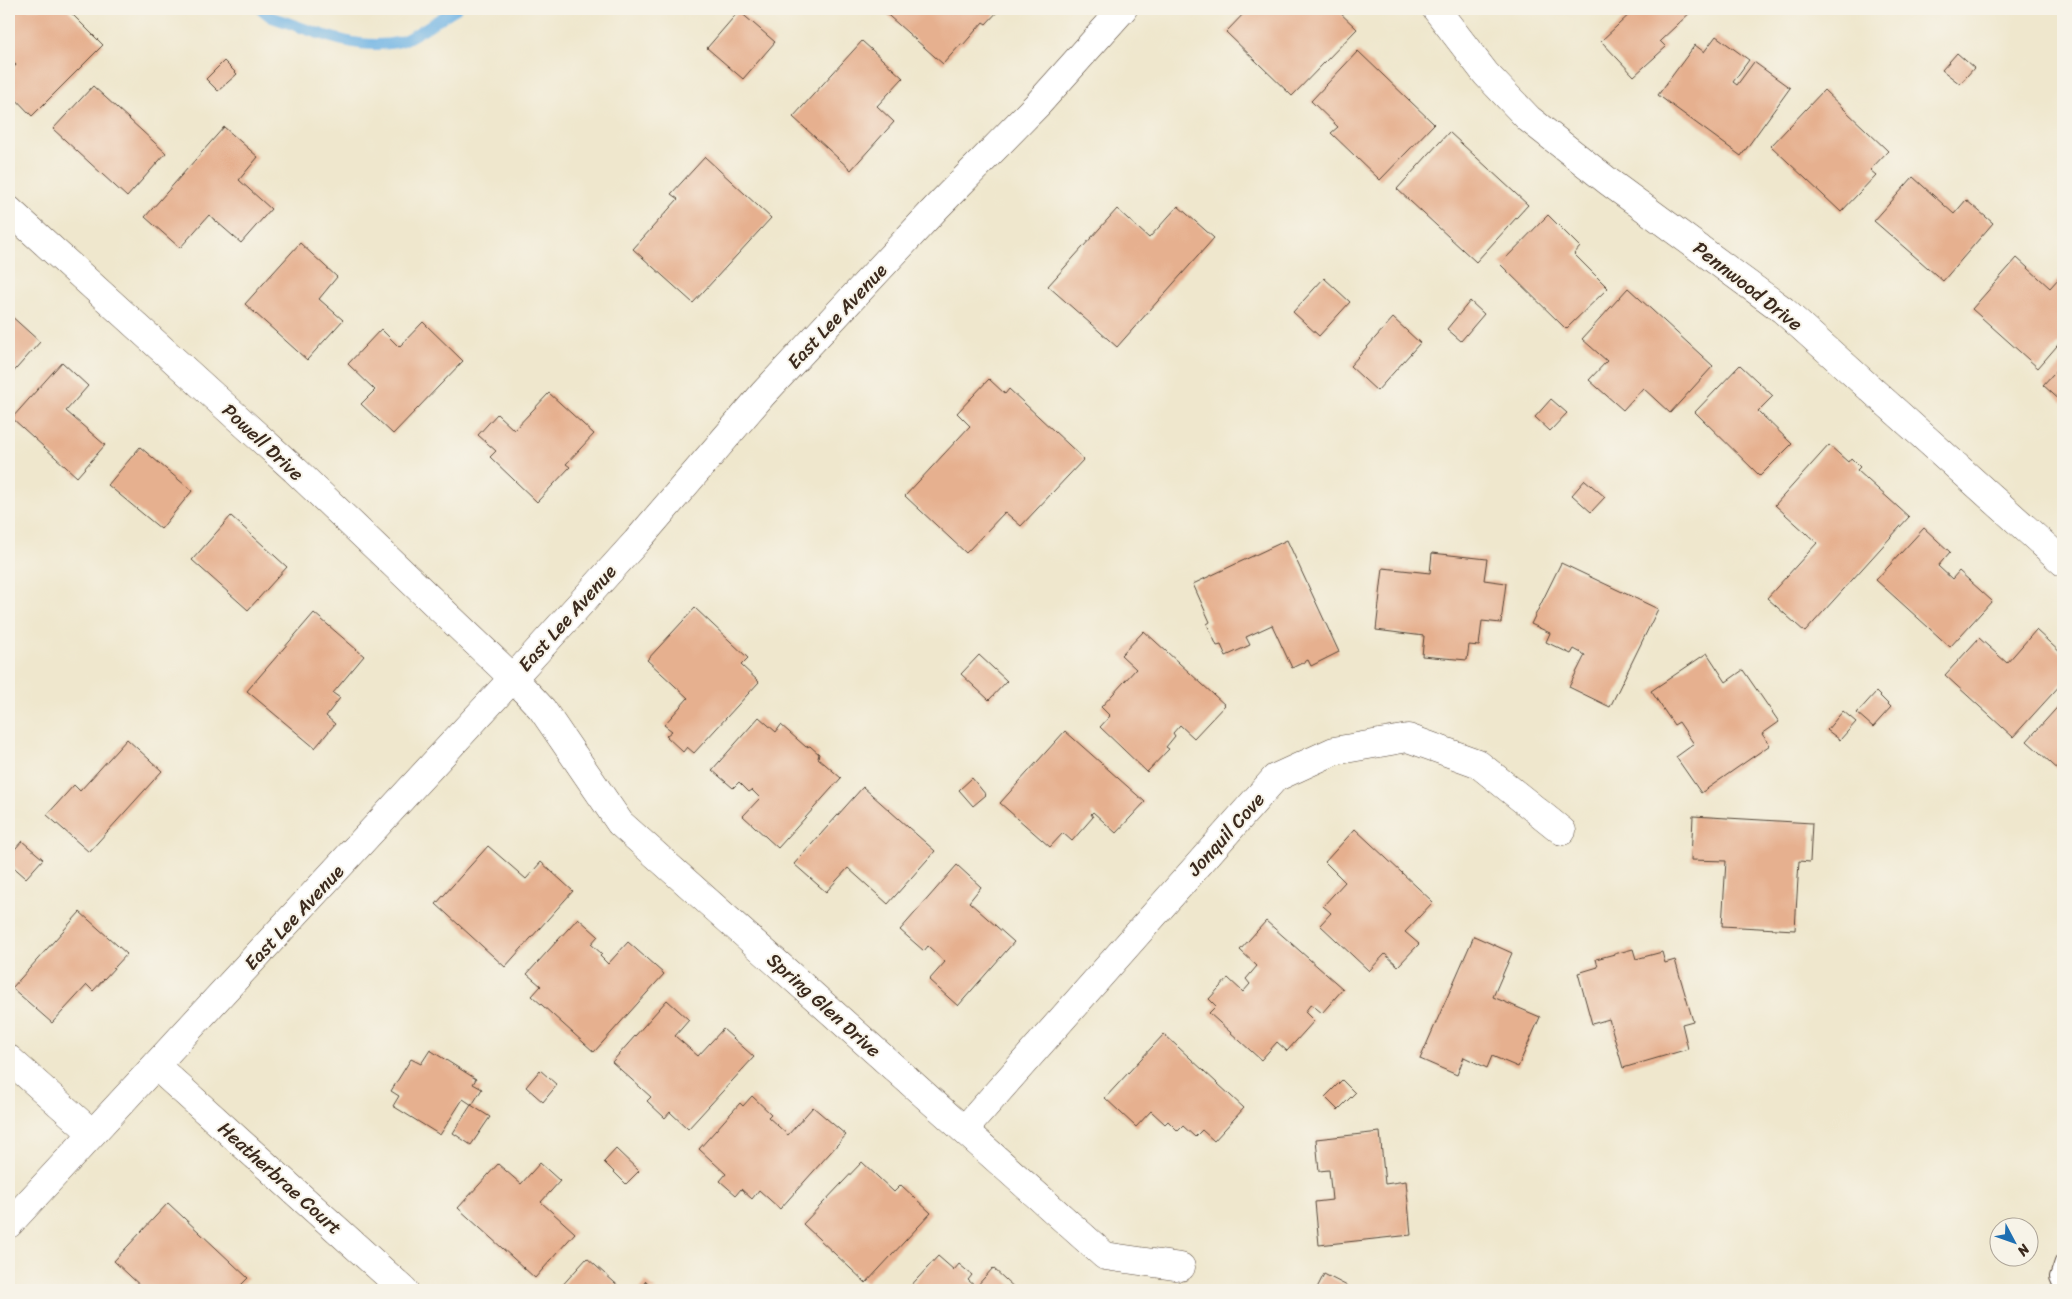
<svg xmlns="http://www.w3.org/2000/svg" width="2072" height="1299" viewBox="0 0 2072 1299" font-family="Sriracha,sans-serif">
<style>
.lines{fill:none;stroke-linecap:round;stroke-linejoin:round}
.stream{stroke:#6eb3e4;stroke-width:11}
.building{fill:#e6b08f}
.lane-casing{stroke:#564638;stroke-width:18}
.street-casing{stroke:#564638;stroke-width:29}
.lane{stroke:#fff;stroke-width:16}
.street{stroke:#fff;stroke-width:28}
.labels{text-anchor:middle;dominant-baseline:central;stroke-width:4;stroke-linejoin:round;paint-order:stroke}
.street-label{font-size:19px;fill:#3b2a1e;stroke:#f7f3e8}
</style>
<rect width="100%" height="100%" fill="#f7f3e8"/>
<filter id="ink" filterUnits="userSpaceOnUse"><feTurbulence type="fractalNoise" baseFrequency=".02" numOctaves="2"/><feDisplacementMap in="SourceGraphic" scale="10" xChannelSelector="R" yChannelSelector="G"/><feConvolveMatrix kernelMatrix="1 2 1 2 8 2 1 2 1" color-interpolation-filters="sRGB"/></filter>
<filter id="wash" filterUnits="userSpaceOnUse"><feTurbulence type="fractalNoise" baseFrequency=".0096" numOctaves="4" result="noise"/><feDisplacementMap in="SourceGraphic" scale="20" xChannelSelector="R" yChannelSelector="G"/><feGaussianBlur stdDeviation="1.12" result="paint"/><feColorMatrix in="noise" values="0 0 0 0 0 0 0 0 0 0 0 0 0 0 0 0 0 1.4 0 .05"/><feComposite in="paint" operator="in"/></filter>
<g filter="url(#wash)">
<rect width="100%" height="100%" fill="#efe7cd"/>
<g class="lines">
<path class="stream" d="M261,9L271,17C311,30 356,52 399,42C411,39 443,16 456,9"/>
</g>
<g id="blocks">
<g class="building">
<polygon points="10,9 67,9 103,45 32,116 9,92 9,73 16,65 9,58 9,10"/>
<polygon points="881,9 1000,9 986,24 983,22 963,45 961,44 943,64"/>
<polygon points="1248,9 1336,9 1357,29 1292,96 1226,32"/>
<polygon points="1632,9 1694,9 1660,41 1666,47 1634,76 1601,41 1634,10"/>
<polygon points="739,11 775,42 743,79 707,48"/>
<polygon points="1716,36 1749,60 1733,82 1737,85 1754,62 1790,88 1741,156 1658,95 1695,45 1704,52"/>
<polygon points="862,41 903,78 877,106 894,122 851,170 793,117"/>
<polygon points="1358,51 1434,124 1380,180 1331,133 1338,127 1311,101"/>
<polygon points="1957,53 1974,68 1960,84 1942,70"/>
<polygon points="224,61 237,74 218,91 206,79"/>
<polygon points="93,86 166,153 127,197 53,129"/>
<polygon points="1824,90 1888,151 1870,170 1876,175 1841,212 1771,146"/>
<polygon points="224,127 258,157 239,180 271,209 241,243 209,215 180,248 145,217"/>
<polygon points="1449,132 1528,205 1476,262 1397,189"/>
<polygon points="705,157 771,218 693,303 633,249 678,199 671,194"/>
<polygon points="1913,177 1954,214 1966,200 1993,223 1943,281 1874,221"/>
<polygon points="1178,206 1214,238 1117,347 1048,286 1117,209 1149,238"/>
<polygon points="1548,215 1580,247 1574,254 1608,288 1566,329 1500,264"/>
<polygon points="300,243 337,277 319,299 343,320 307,360 245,304"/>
<polygon points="2017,258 2050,288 2059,278 2063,282 2063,339 2038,368 1972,309"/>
<polygon points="1324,278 1350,302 1319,336 1293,312"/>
<polygon points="1628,288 1713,366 1670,413 1643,388 1623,410 1589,380 1607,361 1582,339"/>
<polygon points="1470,301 1484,314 1461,341 1447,329"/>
<polygon points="9,314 40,342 9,377"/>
<polygon points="1393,318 1420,343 1377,391 1350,366"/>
<polygon points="423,322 463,361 393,434 361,404 375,390 348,364 381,329 399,347"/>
<polygon points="62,362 88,386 66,411 105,445 77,477 12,418"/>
<polygon points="2063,363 2063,403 2043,385"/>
<polygon points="1740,365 1773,396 1758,411 1792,444 1760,476 1695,412"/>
<polygon points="989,379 1005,394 1009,389 1084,459 1021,526 1005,512 966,553 905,496 970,426 957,413"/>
<polygon points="549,393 594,434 566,464 570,467 537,502 490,457 496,451 478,435 497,414 514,430"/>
<polygon points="1551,399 1567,413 1550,431 1535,417"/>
<polygon points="1829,445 1848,462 1851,458 1860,467 1857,470 1909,517 1805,632 1767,598 1817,543 1775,505"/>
<polygon points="140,447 192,491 161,529 108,485"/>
<polygon points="1585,480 1605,497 1591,512 1572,495"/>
<polygon points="231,516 287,567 248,610 192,560"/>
<polygon points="1924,528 1950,552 1938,566 1952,579 1959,571 1992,601 1950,647 1876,580"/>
<polygon points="1287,540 1339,652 1311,666 1308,660 1292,668 1272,625 1246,637 1250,645 1226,656 1221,645 1217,646 1207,624 1210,622 1193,584"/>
<polygon points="1432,553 1487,559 1484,580 1506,583 1501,623 1482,621 1479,646 1469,645 1467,660 1422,656 1424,636 1376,630 1383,568 1430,573"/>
<polygon points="1561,563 1658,609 1610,707 1569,687 1585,655 1574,649 1571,654 1546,642 1550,633 1531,624"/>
<polygon points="695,608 748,658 741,665 759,682 694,753 687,747 683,752 666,736 672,731 664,725 688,698 647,660"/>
<polygon points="314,613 364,656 333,693 340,698 326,716 335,724 315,748 247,691"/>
<polygon points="2036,630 2063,655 2063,682 2013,737 1945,675 1979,638 2007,663"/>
<polygon points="1144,631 1225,705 1194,738 1180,725 1173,733 1175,736 1166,747 1169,749 1147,772 1100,727 1110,716 1101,707 1136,669 1121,655"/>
<polygon points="1707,653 1726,682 1743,670 1779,722 1762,734 1770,745 1701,793 1676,757 1694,744 1679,722 1674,725 1651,691"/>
<polygon points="979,655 1007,681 989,700 961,674"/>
<polygon points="1876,692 1891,707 1873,727 1857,713"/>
<polygon points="2063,701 2063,774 2027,741"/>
<polygon points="1843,711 1856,722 1840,740 1827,730"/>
<polygon points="759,717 776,732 781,725 806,747 810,746 819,754 818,758 841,778 778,848 743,816 760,798 752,790 749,792 739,782 733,788 712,770"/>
<polygon points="1065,731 1145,802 1116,833 1093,812 1091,814 1093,817 1072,841 1063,833 1050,847 1000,803"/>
<polygon points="127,739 162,771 89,852 47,815 74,785 80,791"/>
<polygon points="972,778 986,795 973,806 959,790"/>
<polygon points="863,787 935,851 888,904 848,868 826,892 794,864"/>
<polygon points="1693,816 1812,823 1810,862 1799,861 1795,930 1722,926 1726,861 1691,860"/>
<polygon points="1355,829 1433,902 1405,932 1419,944 1398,966 1385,954 1369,971 1320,925 1331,913 1323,906 1345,882 1325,862"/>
<polygon points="22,841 43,859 26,878 9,863 9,856"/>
<polygon points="488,846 526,879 541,862 573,891 505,967 436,904"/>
<polygon points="957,865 981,887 969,902 1014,942 958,1006 929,980 945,962 928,946 924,951 900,930"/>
<polygon points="80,912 127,954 93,991 87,985 52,1023 12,988"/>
<polygon points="578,918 598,936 591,944 602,954 600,956 608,964 628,942 664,974 594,1052 532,996 541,986 527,974"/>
<polygon points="1266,921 1343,989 1322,1013 1311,1004 1305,1012 1314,1021 1287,1051 1277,1042 1261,1060 1209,1013 1216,1006 1209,999 1228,978 1243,992 1250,984 1246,979 1257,966 1240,950"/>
<polygon points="1474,936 1512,953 1493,997 1540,1017 1518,1067 1492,1056 1487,1068 1464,1057 1457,1075 1420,1059"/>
<polygon points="1633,949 1636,959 1662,952 1665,963 1675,960 1693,1021 1682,1024 1688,1049 1623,1068 1609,1019 1592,1024 1578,973 1598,967 1596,959"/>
<polygon points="667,1000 689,1020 675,1036 698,1056 723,1029 754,1057 688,1129 670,1112 665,1118 647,1101 651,1097 612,1062"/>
<polygon points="1164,1034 1244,1108 1214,1141 1202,1130 1195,1137 1183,1126 1178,1131 1168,1121 1165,1124 1151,1111 1136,1127 1105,1098"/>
<polygon points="430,1050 476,1079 473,1084 482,1089 472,1105 463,1099 440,1135 393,1106 399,1096 391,1091 411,1059 421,1064"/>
<polygon points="540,1070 557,1085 543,1102 526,1087"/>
<polygon points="1342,1080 1355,1093 1338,1110 1325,1097"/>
<polygon points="752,1096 771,1114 768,1117 788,1135 813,1107 846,1135 780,1209 759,1190 752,1199 741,1189 736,1195 720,1181 726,1174 699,1149 740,1103 743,1106"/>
<polygon points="471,1105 490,1117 471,1145 453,1133"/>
<polygon points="1380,1132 1385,1184 1406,1181 1411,1235 1319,1245 1315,1202 1332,1200 1329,1170 1319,1171 1316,1139"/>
<polygon points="616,1149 639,1171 626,1184 604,1162"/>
<polygon points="862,1162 894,1192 901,1185 931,1213 866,1283 803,1224"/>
<polygon points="540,1163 560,1181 541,1202 575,1233 535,1278 458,1208 498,1164 521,1184"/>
<polygon points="168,1203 248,1278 236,1290 145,1290 114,1261"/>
<polygon points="938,1256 954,1270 959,1264 972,1275 968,1280 976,1287 993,1268 1017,1290 907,1290"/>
<polygon points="587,1258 623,1290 558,1290"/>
<polygon points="1324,1274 1355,1290 1316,1290"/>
<polygon points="646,1281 656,1290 638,1290"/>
</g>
</g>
</g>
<g filter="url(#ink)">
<use href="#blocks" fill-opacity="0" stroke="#564638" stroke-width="1"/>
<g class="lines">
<g class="lane-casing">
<polyline id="lane" points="2063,1262 2058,1277 2063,1289"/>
</g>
<g class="street-casing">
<g id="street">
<polyline points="1436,9 1486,74 1529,119 1609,182 1783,310 2063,562"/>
<polyline points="9,210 295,470 513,678 542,709 620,823 1105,1256 1181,1267"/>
<polyline points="9,1059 92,1133"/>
<polyline points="156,1066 404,1290"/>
<polyline points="964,1130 1275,778 1334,751 1408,738 1477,763 1562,831"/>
<polyline points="9,1224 513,678 636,542 763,394 936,208 1038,104 1123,9"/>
</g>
</g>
<use href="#lane" class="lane"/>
<use href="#street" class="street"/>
</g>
</g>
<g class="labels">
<g class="street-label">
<text transform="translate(1748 286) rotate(38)">Pennwood Drive</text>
<text transform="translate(837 316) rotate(-47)">East Lee Avenue</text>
<text transform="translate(263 442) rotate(43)">Powell Drive</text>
<text transform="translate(567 618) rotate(-48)">East Lee Avenue</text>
<text transform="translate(1226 834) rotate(-48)">Jonquil Cove</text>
<text transform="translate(294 917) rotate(-47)">East Lee Avenue</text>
<text transform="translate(824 1005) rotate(42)">Spring Glen Drive</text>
<text transform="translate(280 1178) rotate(42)">Heatherbrae Court</text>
</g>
</g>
<rect width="2072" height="1299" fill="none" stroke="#f7f3e8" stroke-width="30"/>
<g transform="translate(2014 1242) rotate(131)"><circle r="24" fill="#f7f3e8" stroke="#aca397"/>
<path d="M0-4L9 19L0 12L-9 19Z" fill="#1f6fb2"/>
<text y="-8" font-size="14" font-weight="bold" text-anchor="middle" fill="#3b2a1e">N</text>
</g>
</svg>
